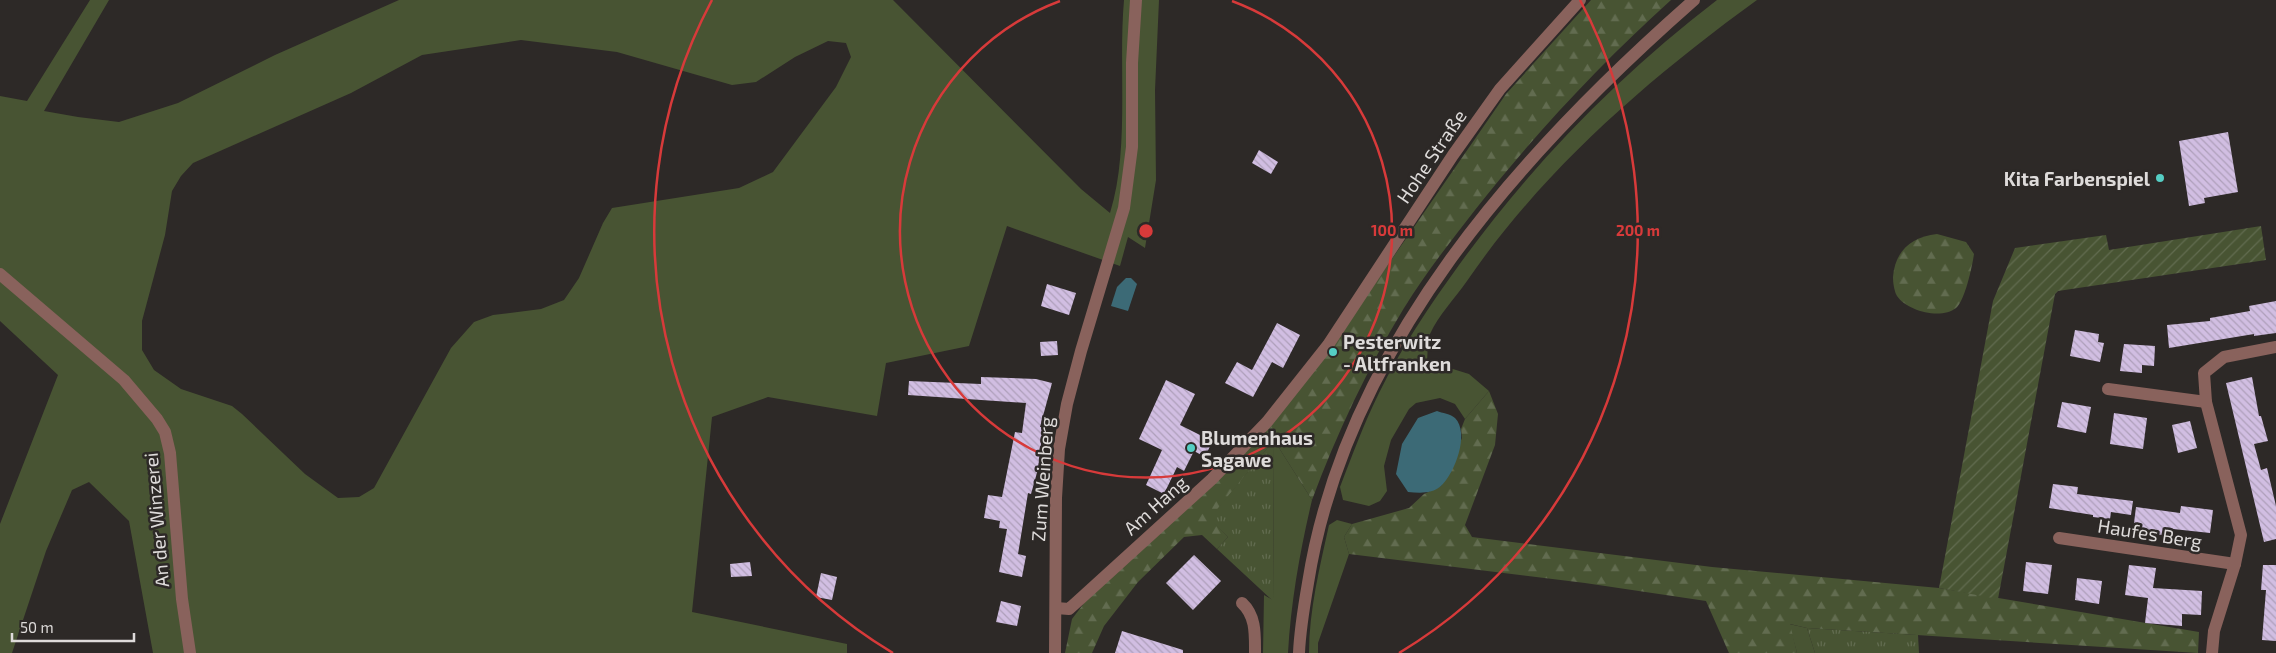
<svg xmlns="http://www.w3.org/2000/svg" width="2276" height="653" viewBox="0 0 2276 653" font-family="'Exo 2',sans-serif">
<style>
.grass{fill:#485433;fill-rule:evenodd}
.forest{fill:url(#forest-firs)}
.park{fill:url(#park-tufts)}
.garden{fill:url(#garden-furrows)}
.water{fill:#3c6a76}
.building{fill:url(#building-back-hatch)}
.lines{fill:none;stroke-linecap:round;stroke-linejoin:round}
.minor{stroke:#89625c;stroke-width:12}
.ring{fill:none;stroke:#d73a3a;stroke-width:2.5}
.poi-dot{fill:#55cec4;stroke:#2d2927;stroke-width:2}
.labels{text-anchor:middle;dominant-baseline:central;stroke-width:5;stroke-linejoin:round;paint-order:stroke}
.street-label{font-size:19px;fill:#dedbda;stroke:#2d2927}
.poi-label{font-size:19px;font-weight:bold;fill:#dedbda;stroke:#2d2927;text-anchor:start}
.centre{fill:#d73a3a;stroke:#2d2927;stroke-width:2.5}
.ring-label{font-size:15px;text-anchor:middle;font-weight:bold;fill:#d73a3a;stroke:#2d2927;stroke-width:5;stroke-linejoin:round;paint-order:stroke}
</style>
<defs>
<pattern id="forest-firs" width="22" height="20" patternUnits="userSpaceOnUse" patternTransform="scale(1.25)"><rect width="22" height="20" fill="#485433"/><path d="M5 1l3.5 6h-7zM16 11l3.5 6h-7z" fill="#626c50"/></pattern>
<pattern id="park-tufts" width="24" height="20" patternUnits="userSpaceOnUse" patternTransform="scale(1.25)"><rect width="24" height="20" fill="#485433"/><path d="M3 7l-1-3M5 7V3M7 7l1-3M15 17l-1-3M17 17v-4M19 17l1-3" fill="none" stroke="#626c50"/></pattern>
<pattern id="garden-furrows" width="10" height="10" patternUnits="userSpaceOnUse" patternTransform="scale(1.25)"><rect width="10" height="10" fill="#485433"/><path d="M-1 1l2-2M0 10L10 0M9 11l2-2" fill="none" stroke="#626c50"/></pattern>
<pattern id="building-back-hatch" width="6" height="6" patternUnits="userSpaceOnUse" patternTransform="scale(1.25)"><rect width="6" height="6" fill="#d1bee2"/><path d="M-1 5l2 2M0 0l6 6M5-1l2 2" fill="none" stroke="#ae9fba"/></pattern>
</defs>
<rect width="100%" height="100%" fill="#2d2927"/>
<g class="grass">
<path d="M90,0H109L44,111L78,117L119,122L178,103L275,55L399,0H893L1081,189L1110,213C1130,149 1118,68 1124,0H1159L1155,90L1156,180L1145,248L1128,237L1120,266L1007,226L969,346L886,363L877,416L768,397L712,417L692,612L847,644V653H153L129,521L89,482L72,490L46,551L12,653H0V524L58,375L0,321V96L27,101ZM521,40L617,52L732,85L756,82L795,57L828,41L846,43L851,57L836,87L773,172L739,188L612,208L603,223L579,278L564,300L541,309L493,315L474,322L451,348L374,488L359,497L338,498L305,474L242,414L232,406L181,389L154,370L142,350V321L165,235L172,191L181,176L193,163L351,93L422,55Z"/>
<path d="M1717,0H1757C1648,79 1543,170 1467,281C1455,298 1438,316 1430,334C1427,342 1428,353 1427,361L1469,374L1489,391L1465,419L1455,404L1440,398L1416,403L1409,409L1391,440L1384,466L1387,491L1380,501L1369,506L1343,500L1340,487C1352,456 1364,423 1379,393C1401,348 1430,305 1459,265C1532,164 1618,76 1717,0Z"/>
<path d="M1274,440L1312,500C1300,551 1291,601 1288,653H1263L1264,595L1273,600Z"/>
<path d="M1337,520L1352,524L1344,537L1349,554L1318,643V653H1309C1309,610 1320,566 1329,525Z"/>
<polygon points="1789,624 1807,628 1815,653 1797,653"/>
</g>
<g class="forest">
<path d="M1591,0H1671C1599,65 1535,134 1475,210C1450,242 1425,274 1404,308C1367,369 1337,433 1312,500L1274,440L1210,519L1228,537L1217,549L1202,535L1184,537L1138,582L1104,626L1092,653H1065L1072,619L1091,594L1218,480L1331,347L1506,94Z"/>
<path d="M1937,234L1966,242L1974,254C1972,267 1965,300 1956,308C1941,320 1907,311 1897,296C1894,291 1893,282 1893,277C1895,251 1911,237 1937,234Z"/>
<polygon points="1489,391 1498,414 1495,445 1465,525 1472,537 1712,567 1939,588 2199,632 2198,653 1807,628 1790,624 1797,653 1729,653 1706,601 1585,583 1349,554 1344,537 1352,524 1409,508 1424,494 1441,486 1462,438 1461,429 1465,419"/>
</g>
<g class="park">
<polygon points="1274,440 1273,601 1217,549 1228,537 1209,519"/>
<polygon points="1807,628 1918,635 1919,653 1815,653"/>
</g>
<polygon class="garden" points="2261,226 2266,260 2058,291 2055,294 1998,599 1939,588 1993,301 2015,248 2106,235 2109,250"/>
<g class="water">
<polygon points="1126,278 1131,278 1137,284 1128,311 1111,306 1117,287"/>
<path d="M1437,411C1442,413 1451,414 1455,418C1470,433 1455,473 1441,486C1432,494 1420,493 1408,492L1396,474L1402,444L1418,418Z"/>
</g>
<g class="building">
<polygon points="2228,132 2238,192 2204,198 2205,203 2189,206 2179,141"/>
<polygon points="1259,150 1278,162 1271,174 1252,163"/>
<polygon points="1047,284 1076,293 1069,315 1041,306"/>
<polygon points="2276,301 2276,333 2254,336 2254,334 2169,348 2167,325 2210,321 2210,318 2250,311 2249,306"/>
<polygon points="1277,323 1300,335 1283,368 1272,362 1253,397 1225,383 1237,362 1252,370"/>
<polygon points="2075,330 2099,334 2098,342 2104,343 2100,362 2070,356"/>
<polygon points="1057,341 1058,355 1041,356 1040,342"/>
<polygon points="2124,344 2155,346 2154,366 2142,365 2142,373 2120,371"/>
<polygon points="981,377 1036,379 1052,383 1040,427 1043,427 1038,469 1031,494 1028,493 1018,554 1026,556 1022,577 999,572 1007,529 999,528 1000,521 984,518 988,495 1002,497 1015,432 1022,433 1026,403 908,395 909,381 981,384"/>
<polygon points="2252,377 2259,416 2261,416 2268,441 2254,444 2261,470 2267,468 2276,506 2276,539 2264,542 2226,383"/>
<polygon points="1166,380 1195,394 1180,425 1202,436 1201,439 1211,444 1205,457 1194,451 1184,471 1177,467 1164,494 1146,485 1162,450 1139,439"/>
<polygon points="2062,402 2091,407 2086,433 2057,427"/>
<polygon points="2114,413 2147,418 2143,449 2110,444"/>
<polygon points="2190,421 2197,448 2178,453 2172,425"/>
<polygon points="2053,484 2078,487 2077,494 2133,501 2131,515 2111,512 2110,519 2093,517 2093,515 2049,508"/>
<polygon points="2181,506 2213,510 2210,533 2164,528 2163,535 2139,532 2140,523 2134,523 2136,507 2180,513"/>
<polygon points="1194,555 1221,581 1193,610 1166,583"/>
<polygon points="750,562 752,576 731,577 730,564"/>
<polygon points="2026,562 2052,565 2048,594 2023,591"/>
<polygon points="2129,565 2156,568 2153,588 2202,591 2201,615 2182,614 2182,626 2145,623 2148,598 2125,595"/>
<polygon points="2263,565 2276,565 2276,641 2262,640 2266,590 2261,590"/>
<polygon points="821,573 837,577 832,600 816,597"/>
<polygon points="2077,578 2102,581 2099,604 2075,600"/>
<polygon points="1001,601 1021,606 1017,626 996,622"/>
<polygon points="1122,631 1183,650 1183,653 1115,653"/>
</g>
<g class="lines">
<g class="minor">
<polyline points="0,274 124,380 157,419 165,432 170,453 182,599 190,653"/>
<polyline points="2108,389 2206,402"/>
<polyline points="2059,538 2235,564"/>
<path d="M1242,603C1256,616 1255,634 1255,653"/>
<polyline points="1056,608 1069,609 1079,600 1212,479 1267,422 1328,345 1453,155 1500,89 1580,0"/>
<polyline points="1055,653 1056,498 1059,449 1067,404 1081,351 1124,208 1132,147 1132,63 1136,0"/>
<path d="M1299,653C1300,629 1304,606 1308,583C1345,347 1521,152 1694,0"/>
<polyline points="2212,653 2214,631 2235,564 2241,535 2206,402 2204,373 2224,357 2276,347"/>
</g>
</g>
<g class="ring">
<path d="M1232 1A246 246 0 1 1 1060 1"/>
<path d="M893 653A492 492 0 0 1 712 0M1580 0A492 492 0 0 1 1399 653"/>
</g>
<g class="poi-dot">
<circle cx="2160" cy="178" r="5"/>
<circle cx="1333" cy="352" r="5"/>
<circle cx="1191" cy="448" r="5"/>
</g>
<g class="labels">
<g class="street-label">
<text transform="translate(1431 156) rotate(-56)">Hohe Straße</text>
<text transform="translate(1042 479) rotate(-86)">Zum Weinberg</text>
<text transform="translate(1155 505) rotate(-42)">Am Hang</text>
<text transform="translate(156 520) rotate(-95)">An der Winzerei</text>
<text transform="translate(2150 533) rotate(9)">Haufes Berg</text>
</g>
<g class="poi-label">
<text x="2150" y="178" text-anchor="end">Kita Farbenspiel</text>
<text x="1343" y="341">Pesterwitz<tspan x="1343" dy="22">- Altfranken</tspan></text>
<text x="1201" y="437">Blumenhaus<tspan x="1201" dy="22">Sagawe</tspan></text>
</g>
</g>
<circle cx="1146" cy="231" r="8" class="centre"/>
<g class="ring-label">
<text x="1392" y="236">100 m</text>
<text x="1638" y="236">200 m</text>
</g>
<path d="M12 633v8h122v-8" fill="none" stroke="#dedbda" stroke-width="2.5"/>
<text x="20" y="633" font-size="15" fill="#dedbda" stroke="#2d2927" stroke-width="4" paint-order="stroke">50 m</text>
</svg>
